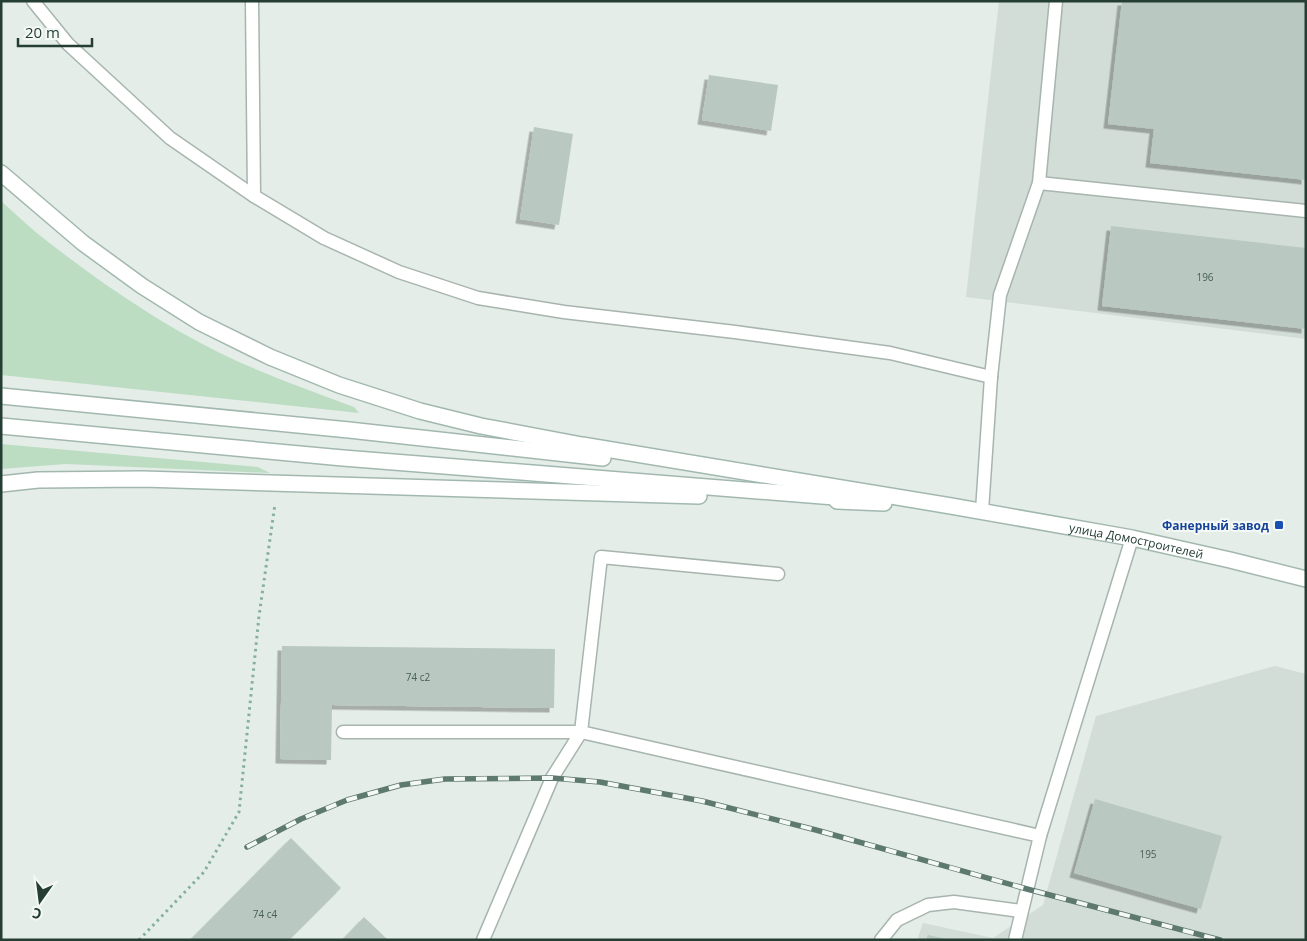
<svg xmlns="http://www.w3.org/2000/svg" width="1307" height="941" viewBox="0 0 1307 941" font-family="'Open Sans',sans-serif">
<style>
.built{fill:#d2ddd7}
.green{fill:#bdddc3}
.building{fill:#b9c8c1;filter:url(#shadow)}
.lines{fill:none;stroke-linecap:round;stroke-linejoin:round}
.lane-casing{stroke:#a7b5ae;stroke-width:15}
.secondary-casing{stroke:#a2b8af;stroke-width:18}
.path{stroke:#85af9e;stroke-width:3;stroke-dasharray:2.5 4;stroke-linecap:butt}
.lane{stroke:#fff;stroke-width:12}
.secondary{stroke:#fff;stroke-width:15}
.rail-casing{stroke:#5e7970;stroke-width:5.5}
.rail{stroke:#f4f9f6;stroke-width:4;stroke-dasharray:11;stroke-linecap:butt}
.transit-dot{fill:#1a4fb4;stroke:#f4f9f6;stroke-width:2}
.labels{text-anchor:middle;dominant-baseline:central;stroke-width:4;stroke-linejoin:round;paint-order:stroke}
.number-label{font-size:10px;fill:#496057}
.transit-label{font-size:12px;font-weight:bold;fill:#164399;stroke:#f4f9f6;text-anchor:end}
.street-label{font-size:12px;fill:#243e34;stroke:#f4f9f6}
</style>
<defs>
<filter id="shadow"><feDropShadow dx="-4.5" dy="4.5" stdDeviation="0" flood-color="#0004"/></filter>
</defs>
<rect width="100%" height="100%" fill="#e4ede8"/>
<g class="built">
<polygon points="999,1 1306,1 1306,339 966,297"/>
<polygon points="1275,666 1306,674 1306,940 917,940 923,923 993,938 1043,905 1096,716"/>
</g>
<g class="green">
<path d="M1,201C17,215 31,229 47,241C101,283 159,323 220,353C263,374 309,390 354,407L359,413L1,375Z"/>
<polygon points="1,444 258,467 270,473 66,464 1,469"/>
</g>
<g class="building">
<polygon points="1122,1 1306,1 1306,180 1150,163 1154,129 1108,124"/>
<polygon points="709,75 778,85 771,131 702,120"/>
<polygon points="534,127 573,134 559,225 520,219"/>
<polygon points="1111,226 1306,248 1306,329 1102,306"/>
<polygon points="282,646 555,649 554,708 332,705 331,760 280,759"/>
<polygon points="1095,799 1222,836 1201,909 1074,873"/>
<polygon points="291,838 341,888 289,940 190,940"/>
<polygon points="364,917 388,940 342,940"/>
<polygon points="928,935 946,939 946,940 926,940"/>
</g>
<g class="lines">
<g class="lane-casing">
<g id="lane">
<polyline points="33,1 68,44 170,138 254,196"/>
<polyline points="252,1 254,196 324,238 399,272 478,298 564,312 735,332 890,353 991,377"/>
<polyline points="1039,183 1056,1"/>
<polyline points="982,511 991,377 1000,295 1039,183 1306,211"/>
<polyline points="343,732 581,732 601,557 778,574"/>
<polyline points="483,940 552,778 581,732 1040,836 1132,538"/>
<polyline points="881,940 897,920 928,905 954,902 1021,911"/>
<polyline points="1015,940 1040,836"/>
</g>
</g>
<g class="secondary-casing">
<g id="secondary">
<path id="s1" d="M1,173L83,243L142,286L199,322L270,357L339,385L420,411L481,426L582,445L951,506L1132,538L1230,560L1306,579"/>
<polyline points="1,396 349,430 603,458"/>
<polyline points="1,426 343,458 847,498"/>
<polyline points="1,484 38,480 143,479 699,496"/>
<polyline points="837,501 884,503"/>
</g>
</g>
<polyline class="path" points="139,940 204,872 239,812 259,616 275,504"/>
<use href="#lane" class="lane"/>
<use href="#secondary" class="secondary"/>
<g class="rail-casing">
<polyline id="rail" points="247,847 301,819 347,800 401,785 445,779 552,778 600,782 702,801 816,830 1027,889 1220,940"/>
</g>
<use href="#rail" class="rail"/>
</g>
<rect class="transit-dot" x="1274" y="520" width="10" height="10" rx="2.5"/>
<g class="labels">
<g class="number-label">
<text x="1205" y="277">196</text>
<text x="418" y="677">74 с2</text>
<text x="1148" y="854">195</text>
<text x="265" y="914">74 с4</text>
</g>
<g class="transit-label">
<text x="1269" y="525">Фанерный завод</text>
</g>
<g class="street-label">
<text stroke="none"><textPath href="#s1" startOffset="1215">улица Домостроителей</textPath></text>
</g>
</g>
<rect width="1307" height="941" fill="none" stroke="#243e34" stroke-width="5"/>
<g transform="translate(40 901) rotate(194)" stroke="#f4f9f6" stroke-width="4" paint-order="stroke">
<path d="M0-4L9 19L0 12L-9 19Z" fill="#243e34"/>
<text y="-8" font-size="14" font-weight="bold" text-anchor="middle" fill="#243e34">С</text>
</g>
<path d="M18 38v8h74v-8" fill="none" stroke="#243e34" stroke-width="2.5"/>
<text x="25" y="38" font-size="15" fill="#243e34" stroke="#f4f9f6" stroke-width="4" paint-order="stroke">20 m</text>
</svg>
